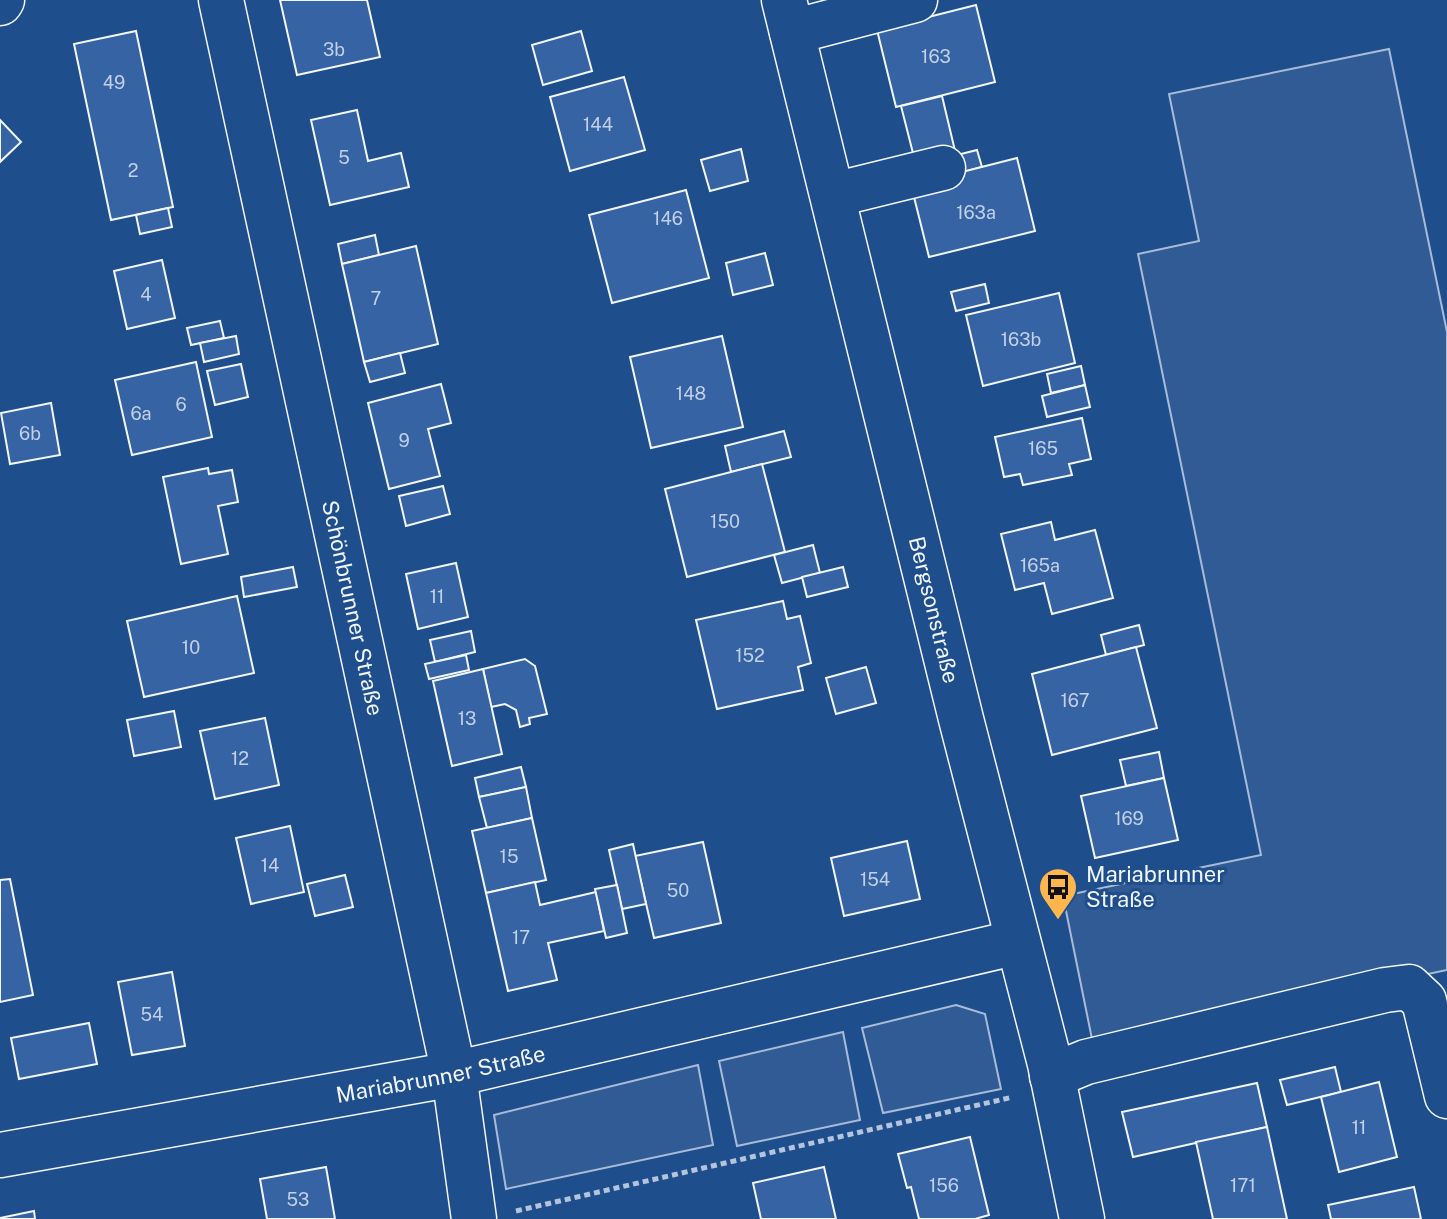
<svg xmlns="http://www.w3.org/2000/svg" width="1447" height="1219" viewBox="0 0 1447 1219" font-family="'Public Sans',sans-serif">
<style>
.green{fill:#305b95;stroke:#a8bbd7;stroke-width:2}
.building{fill:#3563a3;stroke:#f2f6ff;stroke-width:2}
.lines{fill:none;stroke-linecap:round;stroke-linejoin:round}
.minor-casing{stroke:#f2f6ff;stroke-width:47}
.path{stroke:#b3c4dc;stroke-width:5;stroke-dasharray:6 4;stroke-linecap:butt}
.minor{stroke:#1f4e8c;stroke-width:44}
.labels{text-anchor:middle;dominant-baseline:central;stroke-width:6;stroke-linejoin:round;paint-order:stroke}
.number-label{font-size:18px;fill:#c3d1e8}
.street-label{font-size:22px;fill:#f2f6ff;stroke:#1f4e8c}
.poi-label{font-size:22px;fill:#f2f6ff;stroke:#1f4e8c;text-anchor:start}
</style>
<rect width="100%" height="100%" fill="#1f4e8c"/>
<g class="green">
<polygon points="1389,49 1447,332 1447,970 1093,1044 1063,896 1261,855 1138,254 1199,241 1169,94"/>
<polygon points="956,1005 985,1014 1001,1089 883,1113 862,1028"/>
<polygon points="843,1032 860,1120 737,1146 719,1061"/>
<polygon points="698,1065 713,1145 506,1189 494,1115"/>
</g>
<g class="building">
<polygon points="280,0 367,0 380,57 297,75"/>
<polygon points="976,5 995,82 896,107 877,30"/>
<polygon points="136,31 173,207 111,220 74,44"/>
<polygon points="581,31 592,71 543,85 532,45"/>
<polygon points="624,77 645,150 570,171 550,97"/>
<polygon points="942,96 956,155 916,165 901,106"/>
<polygon points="357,110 368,161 401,153 409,187 330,205 311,120"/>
<polygon points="0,120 21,142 0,162"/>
<polygon points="741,149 748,181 710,191 701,160"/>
<polygon points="977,150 982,167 945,177 941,159"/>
<polygon points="1017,158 1035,231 929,257 911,185"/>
<polygon points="686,190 709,278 612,303 589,215"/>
<polygon points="168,208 172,227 140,234 136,215"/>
<polygon points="375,235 379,255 342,264 338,244"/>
<polygon points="416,246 438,344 364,362 342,264"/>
<polygon points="765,253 773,285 733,295 726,263"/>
<polygon points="162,260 175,318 127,329 114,271"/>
<polygon points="985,284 989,303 956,311 951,292"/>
<polygon points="1059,293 1075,363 983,386 966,315"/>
<polygon points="220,321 224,338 191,345 187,328"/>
<polygon points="236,336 239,354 204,362 200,343"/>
<polygon points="722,336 743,427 651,448 630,357"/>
<polygon points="400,353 405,373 370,382 364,362"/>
<polygon points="196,362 212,437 132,455 115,380"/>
<polygon points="241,364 248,397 215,405 207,371"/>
<polygon points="1081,366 1085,385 1051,393 1047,374"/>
<polygon points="441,384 451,423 428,429 440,476 389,489 368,403"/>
<polygon points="1085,385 1090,407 1047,417 1042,396"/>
<polygon points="51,403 60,455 10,464 1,413"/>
<polygon points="1082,418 1091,459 1069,464 1072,475 1023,485 1020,474 1004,477 995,437"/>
<polygon points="784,431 791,457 731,472 725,446"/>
<polygon points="762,464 785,552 687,577 665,489"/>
<polygon points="208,468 209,474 232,470 238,502 218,506 228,554 181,564 163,477"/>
<polygon points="443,486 450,514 406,526 399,496"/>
<polygon points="1051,522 1055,540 1095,530 1113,598 1052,614 1044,583 1015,590 1001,534"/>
<polygon points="813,545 820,573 782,583 774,555"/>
<polygon points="456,563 468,617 418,629 406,574"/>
<polygon points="293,567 297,587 244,597 241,577"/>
<polygon points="843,567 848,587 807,597 802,577"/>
<polygon points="237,596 254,673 144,697 127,621"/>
<polygon points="783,601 787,619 800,616 811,663 798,667 803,690 717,709 696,620"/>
<polygon points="1139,625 1144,645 1106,655 1101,635"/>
<polygon points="471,631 475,652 435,662 430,640"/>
<polygon points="1136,647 1157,728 1052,755 1032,674"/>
<polygon points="466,655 469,670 429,679 425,664"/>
<polygon points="525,659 535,666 547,714 529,718 530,724 520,727 516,710 505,704 491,707 483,669"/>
<polygon points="866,667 876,703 836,714 826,678"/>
<polygon points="483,669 502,754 452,766 433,681"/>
<polygon points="174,711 181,747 134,756 127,720"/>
<polygon points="265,718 279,785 215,799 200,731"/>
<polygon points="1159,752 1164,778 1126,786 1120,760"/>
<polygon points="521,767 526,787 479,797 475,778"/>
<polygon points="1164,778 1178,840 1095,858 1081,796"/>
<polygon points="526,787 532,818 487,828 479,797"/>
<polygon points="532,818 546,880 486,893 472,831"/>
<polygon points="290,826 304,892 251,904 236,838"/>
<polygon points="907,841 920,899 844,916 831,858"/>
<polygon points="703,842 721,923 654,938 635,856"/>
<polygon points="633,844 646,904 622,909 609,850"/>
<polygon points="345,875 353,907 315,916 307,884"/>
<polygon points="10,879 33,995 0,1002 0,880"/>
<polygon points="535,882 540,905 596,892 604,931 548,943 557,980 508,991 486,893"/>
<polygon points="617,885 627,933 606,938 595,889"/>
<polygon points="172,972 185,1046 132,1055 118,982"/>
<polygon points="89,1023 97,1064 19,1079 11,1038"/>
<polygon points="1335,1067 1341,1092 1287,1105 1280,1080"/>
<polygon points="1379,1082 1397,1157 1339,1172 1321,1097"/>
<polygon points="1257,1083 1267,1127 1133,1157 1122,1112"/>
<polygon points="1267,1127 1287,1219 1213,1219 1196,1142"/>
<polygon points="970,1137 989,1215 975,1219 919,1219 911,1187 907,1188 898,1154"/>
<polygon points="326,1167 335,1219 267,1219 260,1179"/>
<polygon points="824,1167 836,1219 761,1219 753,1183"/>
<polygon points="1414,1187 1421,1219 1331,1219 1328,1205"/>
<polygon points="34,1211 35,1219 0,1219 0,1218"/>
</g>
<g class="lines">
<g class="minor-casing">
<g id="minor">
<path id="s1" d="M221,0L454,1074L474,1219"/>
<path id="s2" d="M784,0L961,719L1050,1064L1082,1219"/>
<polyline points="0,3 2,0"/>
<polyline points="792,32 915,0"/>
<polyline points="833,195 943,168"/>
<polyline points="1052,1076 1086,1062 1385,990 1409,987 1424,1001 1447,1096"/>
<path id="s3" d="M0,1155L454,1074L1018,942"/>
</g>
</g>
<polyline class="path" points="516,1211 1013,1097"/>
<use href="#minor" class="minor"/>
</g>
<defs>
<g id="bus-pin" transform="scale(2)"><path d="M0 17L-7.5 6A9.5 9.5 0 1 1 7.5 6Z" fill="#ffb74d" stroke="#1f4e8c"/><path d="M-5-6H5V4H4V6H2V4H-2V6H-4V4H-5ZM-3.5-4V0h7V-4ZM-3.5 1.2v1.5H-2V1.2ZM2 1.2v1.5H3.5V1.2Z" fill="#111"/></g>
</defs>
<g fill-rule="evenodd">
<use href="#bus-pin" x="1058" y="887"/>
</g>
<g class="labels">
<g class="number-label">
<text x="334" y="49">3b</text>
<text x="936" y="56">163</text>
<text x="114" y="82">49</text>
<text x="598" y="124">144</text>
<text x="344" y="157">5</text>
<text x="133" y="170">2</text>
<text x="976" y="212">163a</text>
<text x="668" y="218">146</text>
<text x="146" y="294">4</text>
<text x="376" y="298">7</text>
<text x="1021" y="339">163b</text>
<text x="691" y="393">148</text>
<text x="181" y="404">6</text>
<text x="141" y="413">6a</text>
<text x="30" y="433">6b</text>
<text x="404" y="440">9</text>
<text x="1043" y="448">165</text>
<text x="725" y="521">150</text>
<text x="1040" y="565">165a</text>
<text x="437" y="596">11</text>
<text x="191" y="647">10</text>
<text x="750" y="655">152</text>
<text x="1075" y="700">167</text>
<text x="467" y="718">13</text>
<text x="240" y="758">12</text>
<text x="1129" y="818">169</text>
<text x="509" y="856">15</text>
<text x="270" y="865">14</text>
<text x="875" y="879">154</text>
<text x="678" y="890">50</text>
<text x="521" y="937">17</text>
<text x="152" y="1014">54</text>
<text x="1359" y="1127">11</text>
<text x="944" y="1185">156</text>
<text x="1243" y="1185">171</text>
<text x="298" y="1199">53</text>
</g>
<g class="street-label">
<text stroke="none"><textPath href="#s1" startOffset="622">Schönbrunner Straße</textPath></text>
<text stroke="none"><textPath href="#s2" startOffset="628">Bergsonstraße</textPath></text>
<text stroke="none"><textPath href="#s3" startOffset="448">Mariabrunner Straße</textPath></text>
</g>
<g class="poi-label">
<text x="1086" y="874">Mariabrunner<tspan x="1086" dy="25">Straße</tspan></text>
</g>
</g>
</svg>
